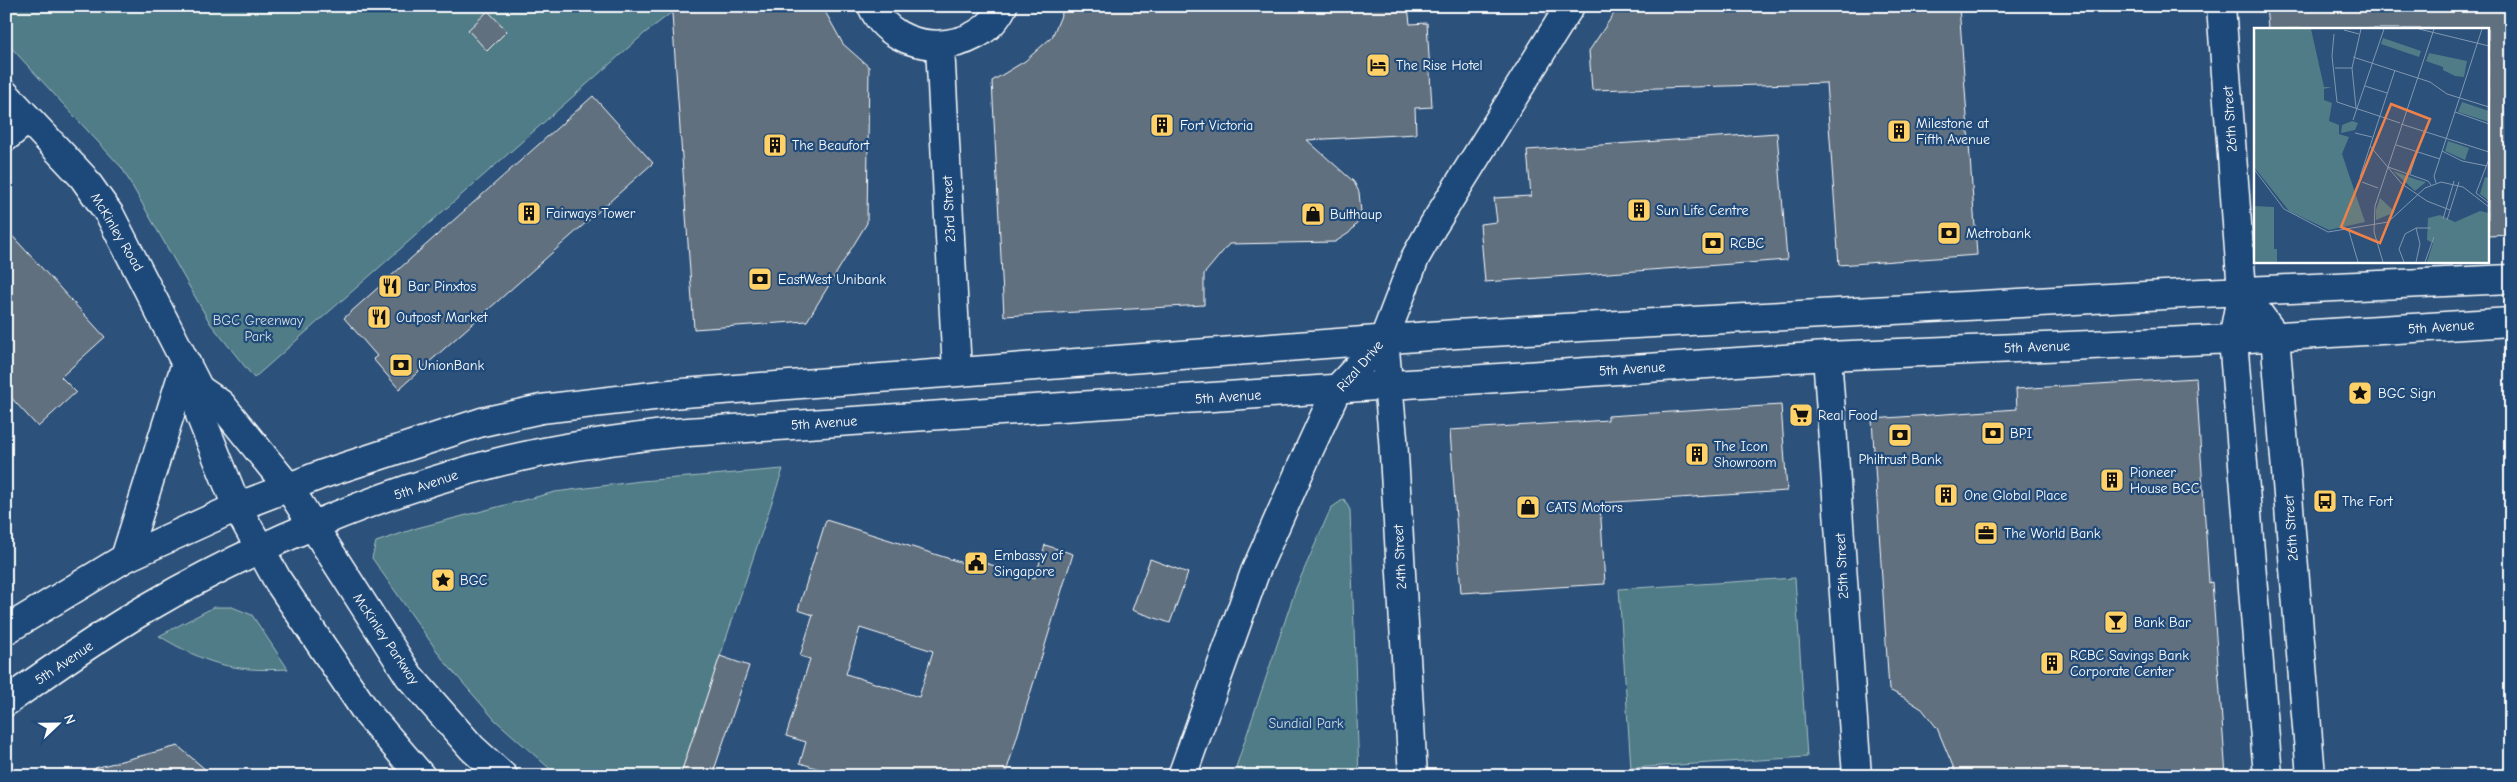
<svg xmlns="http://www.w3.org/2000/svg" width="2517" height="782" viewBox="0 0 2517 782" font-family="'Comic Neue',sans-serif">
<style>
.green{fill:#4f7c86;stroke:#a7bec2}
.building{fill:#606f7f;stroke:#fff;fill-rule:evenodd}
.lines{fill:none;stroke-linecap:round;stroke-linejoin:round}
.minor-casing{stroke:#fff;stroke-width:31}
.tertiary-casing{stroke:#fff;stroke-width:31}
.secondary-casing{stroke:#fff;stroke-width:31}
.minor{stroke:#1f4a7a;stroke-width:28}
.tertiary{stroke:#1f4a7a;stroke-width:28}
.secondary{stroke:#1f4a7a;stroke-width:28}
.labels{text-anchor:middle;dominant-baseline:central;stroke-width:4.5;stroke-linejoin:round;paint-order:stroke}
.poi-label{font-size:14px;fill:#fff;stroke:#1f4a7a;text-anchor:start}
.street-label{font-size:14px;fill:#fff;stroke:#1f4a7a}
.park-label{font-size:14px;fill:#d3dee1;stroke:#1f4a7a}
.inset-road{fill:none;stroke:#8097b0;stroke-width:1}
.view{fill:#ee8249;fill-opacity:0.15;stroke:#ee8249;stroke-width:2.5}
.inset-edge{fill:none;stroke:#fff;stroke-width:2.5}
</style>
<rect width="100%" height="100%" fill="#2c517b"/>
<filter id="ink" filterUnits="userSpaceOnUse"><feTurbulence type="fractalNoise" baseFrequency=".02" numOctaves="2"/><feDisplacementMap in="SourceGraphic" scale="10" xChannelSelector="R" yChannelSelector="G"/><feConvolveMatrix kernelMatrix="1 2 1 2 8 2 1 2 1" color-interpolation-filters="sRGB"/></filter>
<g filter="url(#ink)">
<g class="green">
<polygon points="6,6 680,6 645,33 254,378 210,323 122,168 6,42"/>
<polygon points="783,469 680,776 558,776 495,720 444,661 372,558 376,542 417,528 555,492 641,481"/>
<polygon points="1344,499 1350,510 1359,776 1233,776 1296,588 1331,508"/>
<polygon points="1795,578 1807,757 1631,768 1619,589"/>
<path d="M214,607H232L252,615L288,669C231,672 207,664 159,636Z"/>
</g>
<g class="building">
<polygon points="681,6 822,6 843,44 869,67 867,223 807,321 694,329 672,14"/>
<polygon points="1065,6 1408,6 1410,24 1427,23 1432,107 1415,108 1416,134 1307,140 1354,182 1359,192 1361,212 1359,221 1349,233 1335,242 1229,244 1204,274 1204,305 1004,316 992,81 1025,61 1052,37"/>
<polygon points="1619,6 1959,6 1977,255 1839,265 1826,83 1592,90 1589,51"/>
<polygon points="2266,6 2511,6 2511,235 2488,236 2488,29 2268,29"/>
<polygon points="488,11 507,31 487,51 468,30"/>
<polygon points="593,96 653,163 399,389 373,359 377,356 344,318"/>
<polygon points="1777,133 1787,260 1485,282 1480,224 1497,222 1494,198 1531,196 1527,150"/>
<polygon points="6,229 105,337 61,377 76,392 38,427 6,392"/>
<polygon points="2196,378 2209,583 2212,582 2226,776 1957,776 1937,728 1922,709 1903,697 1889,690 1872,419 2017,409 2016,389"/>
<polygon points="1781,405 1787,491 1600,503 1605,584 1461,593 1450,430 1608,420 1608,416"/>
<path d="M826,520L963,563L965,557L1035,578L1045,545L1073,554L1005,776H842L800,763L806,742L786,736L810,659L800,656L813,615L798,610ZM860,628L933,651L919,697L846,674Z"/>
<polygon points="1150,559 1188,573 1170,623 1132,610"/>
<polygon points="720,656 749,666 712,776 680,776"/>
<polygon points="178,746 213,776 96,776 95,768"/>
</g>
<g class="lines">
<g class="minor-casing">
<g id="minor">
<path d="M872,6C895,58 979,57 1003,6"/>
<polyline points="2221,6 2242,291"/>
<polyline points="940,46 957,371"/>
<polyline points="1384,339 1393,438 1413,776"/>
<polyline points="1827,356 1857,776"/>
<polyline points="1182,776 1255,572 1310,448 1337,389 1384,339 1415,258 1433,226 1570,6"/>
</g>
</g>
<g class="tertiary-casing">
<polyline id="tertiary" points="6,137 28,119"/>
</g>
<g class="secondary-casing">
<g id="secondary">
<polyline points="6,95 83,177 110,215 199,389 200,415 237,507 278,581 367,713 421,776"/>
<polyline points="2242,291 2275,336 2311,776"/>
<polyline points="2242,291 2233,339 2268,776"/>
<polyline points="199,389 221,404 289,488 409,676 472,748 503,776"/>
<polyline points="125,558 186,363"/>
<polyline points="6,630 125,558 237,507 323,474 482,422 541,409 670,394 1456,334 2201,293 2511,279"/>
<path d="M6,702C52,669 99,636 147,608C250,547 380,493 495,463C553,448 613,440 673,433L1827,356L2233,339L2511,322"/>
</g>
</g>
<use href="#minor" class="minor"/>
<use href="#tertiary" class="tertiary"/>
<use href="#secondary" class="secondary"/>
</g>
</g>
<defs>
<g id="hotel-square" transform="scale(1.25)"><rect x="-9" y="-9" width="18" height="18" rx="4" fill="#ffd166" stroke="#1f4a7a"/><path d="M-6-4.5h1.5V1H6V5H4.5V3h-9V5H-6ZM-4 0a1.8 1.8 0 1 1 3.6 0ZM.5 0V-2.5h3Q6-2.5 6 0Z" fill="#111"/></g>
<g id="building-square" transform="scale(1.25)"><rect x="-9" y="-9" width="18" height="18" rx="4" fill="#ffd166" stroke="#1f4a7a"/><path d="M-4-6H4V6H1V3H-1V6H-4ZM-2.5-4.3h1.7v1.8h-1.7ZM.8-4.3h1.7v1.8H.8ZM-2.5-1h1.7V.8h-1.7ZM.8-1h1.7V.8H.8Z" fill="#111"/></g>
<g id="shop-square" transform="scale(1.25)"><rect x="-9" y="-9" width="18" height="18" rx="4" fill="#ffd166" stroke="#1f4a7a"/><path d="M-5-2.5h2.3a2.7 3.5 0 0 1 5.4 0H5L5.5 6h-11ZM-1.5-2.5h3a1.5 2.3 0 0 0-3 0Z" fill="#111"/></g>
<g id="bank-square" transform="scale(1.25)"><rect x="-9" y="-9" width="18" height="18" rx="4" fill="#ffd166" stroke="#1f4a7a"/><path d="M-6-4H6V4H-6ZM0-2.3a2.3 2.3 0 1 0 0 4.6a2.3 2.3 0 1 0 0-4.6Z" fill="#111"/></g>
<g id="restaurant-square" transform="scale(1.25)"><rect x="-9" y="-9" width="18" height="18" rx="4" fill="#ffd166" stroke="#1f4a7a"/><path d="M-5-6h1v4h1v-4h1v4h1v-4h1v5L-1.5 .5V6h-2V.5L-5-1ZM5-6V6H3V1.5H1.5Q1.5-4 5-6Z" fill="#111"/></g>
<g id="sight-square" transform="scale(1.25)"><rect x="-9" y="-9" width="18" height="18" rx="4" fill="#ffd166" stroke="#1f4a7a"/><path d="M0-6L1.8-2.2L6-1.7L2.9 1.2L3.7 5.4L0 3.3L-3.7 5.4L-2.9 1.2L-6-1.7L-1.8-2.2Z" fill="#111"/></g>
<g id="supermarket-square" transform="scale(1.25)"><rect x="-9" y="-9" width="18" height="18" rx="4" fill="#ffd166" stroke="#1f4a7a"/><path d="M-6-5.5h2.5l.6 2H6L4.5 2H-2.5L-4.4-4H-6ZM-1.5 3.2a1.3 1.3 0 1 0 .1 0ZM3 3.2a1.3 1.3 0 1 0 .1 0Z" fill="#111"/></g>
<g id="bus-square" transform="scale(1.25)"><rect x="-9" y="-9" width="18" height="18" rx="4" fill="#ffd166" stroke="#1f4a7a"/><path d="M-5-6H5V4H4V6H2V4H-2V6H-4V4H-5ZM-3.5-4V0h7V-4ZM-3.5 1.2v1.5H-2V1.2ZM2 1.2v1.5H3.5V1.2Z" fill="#111"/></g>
<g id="office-square" transform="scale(1.25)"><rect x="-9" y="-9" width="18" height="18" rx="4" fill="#ffd166" stroke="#1f4a7a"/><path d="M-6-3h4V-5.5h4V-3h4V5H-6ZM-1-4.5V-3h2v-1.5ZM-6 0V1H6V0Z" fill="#111"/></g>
<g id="civic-square" transform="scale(1.25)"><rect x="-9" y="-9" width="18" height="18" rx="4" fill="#ffd166" stroke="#1f4a7a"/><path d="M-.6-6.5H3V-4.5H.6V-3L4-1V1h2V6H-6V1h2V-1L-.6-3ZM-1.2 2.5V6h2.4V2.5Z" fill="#111"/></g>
<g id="bar-square" transform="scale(1.25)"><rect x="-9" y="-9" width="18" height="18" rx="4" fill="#ffd166" stroke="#1f4a7a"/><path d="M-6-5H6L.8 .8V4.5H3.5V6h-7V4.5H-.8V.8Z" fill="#111"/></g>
</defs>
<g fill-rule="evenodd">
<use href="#hotel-square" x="1378" y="65"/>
<use href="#building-square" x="1162" y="125"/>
<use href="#building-square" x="1899" y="131"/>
<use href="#building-square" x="775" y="145"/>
<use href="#building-square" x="1639" y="210"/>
<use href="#building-square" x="529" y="213"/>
<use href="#shop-square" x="1313" y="214"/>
<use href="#bank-square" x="1949" y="233"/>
<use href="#bank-square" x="1713" y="243"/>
<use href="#bank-square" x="760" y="279"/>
<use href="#restaurant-square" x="390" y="286"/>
<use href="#restaurant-square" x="379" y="317"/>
<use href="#bank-square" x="401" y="365"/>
<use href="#sight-square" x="2360" y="393"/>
<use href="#supermarket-square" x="1801" y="415"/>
<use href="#bank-square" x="1993" y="433"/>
<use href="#bank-square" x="1900" y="435"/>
<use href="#building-square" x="1697" y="454"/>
<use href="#building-square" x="2112" y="480"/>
<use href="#building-square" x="1946" y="495"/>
<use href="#bus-square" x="2325" y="501"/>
<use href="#shop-square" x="1528" y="507"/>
<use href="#office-square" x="1986" y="533"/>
<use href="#civic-square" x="976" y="563"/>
<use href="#sight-square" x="443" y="580"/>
<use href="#bar-square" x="2116" y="622"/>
<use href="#building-square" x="2052" y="663"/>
</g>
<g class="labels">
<g class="poi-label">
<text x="1396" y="65">The Rise Hotel</text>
<text x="1916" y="123">Milestone at<tspan x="1916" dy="16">Fifth Avenue</tspan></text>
<text x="1180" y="125">Fort Victoria</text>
<text x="792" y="145">The Beaufort</text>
<text x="1656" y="210">Sun Life Centre</text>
<text x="546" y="213">Fairways Tower</text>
<text x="1330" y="214">Bulthaup</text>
<text x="1966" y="233">Metrobank</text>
<text x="1730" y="243">RCBC</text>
<text x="778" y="279">EastWest Unibank</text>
<text x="408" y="286">Bar Pinxtos</text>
<text x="396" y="317">Outpost Market</text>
<text x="418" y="365">UnionBank</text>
<text x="2378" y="393">BGC Sign</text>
<text x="1818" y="415">Real Food</text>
<text x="2010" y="433">BPI</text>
<text x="1714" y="446">The Icon<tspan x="1714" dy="16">Showroom</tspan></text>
<text x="1900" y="459" text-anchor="middle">Philtrust Bank</text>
<text x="2130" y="472">Pioneer<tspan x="2130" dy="16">House BGC</tspan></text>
<text x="1964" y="495">One Global Place</text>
<text x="2342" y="501">The Fort</text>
<text x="1546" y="507">CATS Motors</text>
<text x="2004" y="533">The World Bank</text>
<text x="994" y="555">Embassy of<tspan x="994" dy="16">Singapore</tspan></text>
<text x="460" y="580">BGC</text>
<text x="2134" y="622">Bank Bar</text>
<text x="2070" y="655">RCBC Savings Bank<tspan x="2070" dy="16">Corporate Center</tspan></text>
</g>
<g class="street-label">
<text transform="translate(2230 119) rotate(-94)">26th Street</text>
<text transform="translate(949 209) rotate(-93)">23rd Street</text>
<text transform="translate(117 232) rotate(59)">McKinley Road</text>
<text transform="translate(2441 327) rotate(-4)">5th Avenue</text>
<text transform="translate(2037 347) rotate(-2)">5th Avenue</text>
<text transform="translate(1360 366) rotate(-49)">Rizal Drive</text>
<text transform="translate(1632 369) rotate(-4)">5th Avenue</text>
<text transform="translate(1228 397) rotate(-4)">5th Avenue</text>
<text transform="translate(824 423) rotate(-4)">5th Avenue</text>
<text transform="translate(426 485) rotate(-19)">5th Avenue</text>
<text transform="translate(2291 528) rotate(-94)">26th Street</text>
<text transform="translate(1400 557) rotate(-93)">24th Street</text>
<text transform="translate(1842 566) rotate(-93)">25th Street</text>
<text transform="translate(386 639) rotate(56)">McKinley Parkway</text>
<text transform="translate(64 663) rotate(-34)">5th Avenue</text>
</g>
<g class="park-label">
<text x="258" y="320">BGC Greenway<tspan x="258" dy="16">Park</tspan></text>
<text x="1306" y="723">Sundial Park</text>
</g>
</g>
<g transform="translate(2254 28)">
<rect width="235" height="235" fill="#2c517b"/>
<path d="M0,1H57L70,59H78L70,61V72L78,75L75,93L85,97V106L95,109L88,126L111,194L75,202L35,183L0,139ZM129,10L167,23L165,29L127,16ZM175,25L213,33L210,49L201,48L189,42V39L172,33ZM208,74L235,83V94L204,84ZM98,93L104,95L101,102L87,105L88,97ZM194,113L215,120L211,132L191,123ZM139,143L164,152L172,154L161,163ZM231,149L235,150V173L226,166ZM126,170L141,184L122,192V182ZM0,178L20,179V221H23V234H0ZM226,183L235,185V234H173L179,215L173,212L174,190L186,187L201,194Z" fill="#4f7c86"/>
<path class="inset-road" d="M165,1L235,18M90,2L105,6M80,6L78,28L83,74L146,95M99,29L176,54L193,66L235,79M81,40H98M111,58L133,65M102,80L98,40L107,1M201,84L235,96M99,92L130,1M147,96L235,124M101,105L118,109M142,117L186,131M116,118L148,156L173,173L196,182M188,123L208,133L233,138M134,139L174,153L177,157M0,141L30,181L74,204L134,194L171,160L187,154L209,159L235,179M156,146L163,124M106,149L141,42M108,154L124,160M182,155L180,148L228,1M222,165L235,131M222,165L235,175M189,191L200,153M193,192L205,154M94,200L104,234M129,234L120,204L121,178L180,1M150,234L145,221L151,206L162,200H177M162,234L166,216L162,200M171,234L180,209"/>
<path class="view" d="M137,76L176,91L126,215L87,199Z"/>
<rect width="235" height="235" class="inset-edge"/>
</g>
<rect width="2517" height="782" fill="none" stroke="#1f4a7a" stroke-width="25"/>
<rect x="12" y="12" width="2492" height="757" fill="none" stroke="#fff" stroke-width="2" filter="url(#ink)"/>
<g transform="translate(58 724) rotate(68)" stroke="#1f4a7a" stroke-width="4" paint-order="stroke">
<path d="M0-4L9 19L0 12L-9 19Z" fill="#ffffff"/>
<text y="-8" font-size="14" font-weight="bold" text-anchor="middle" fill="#ffffff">N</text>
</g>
</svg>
